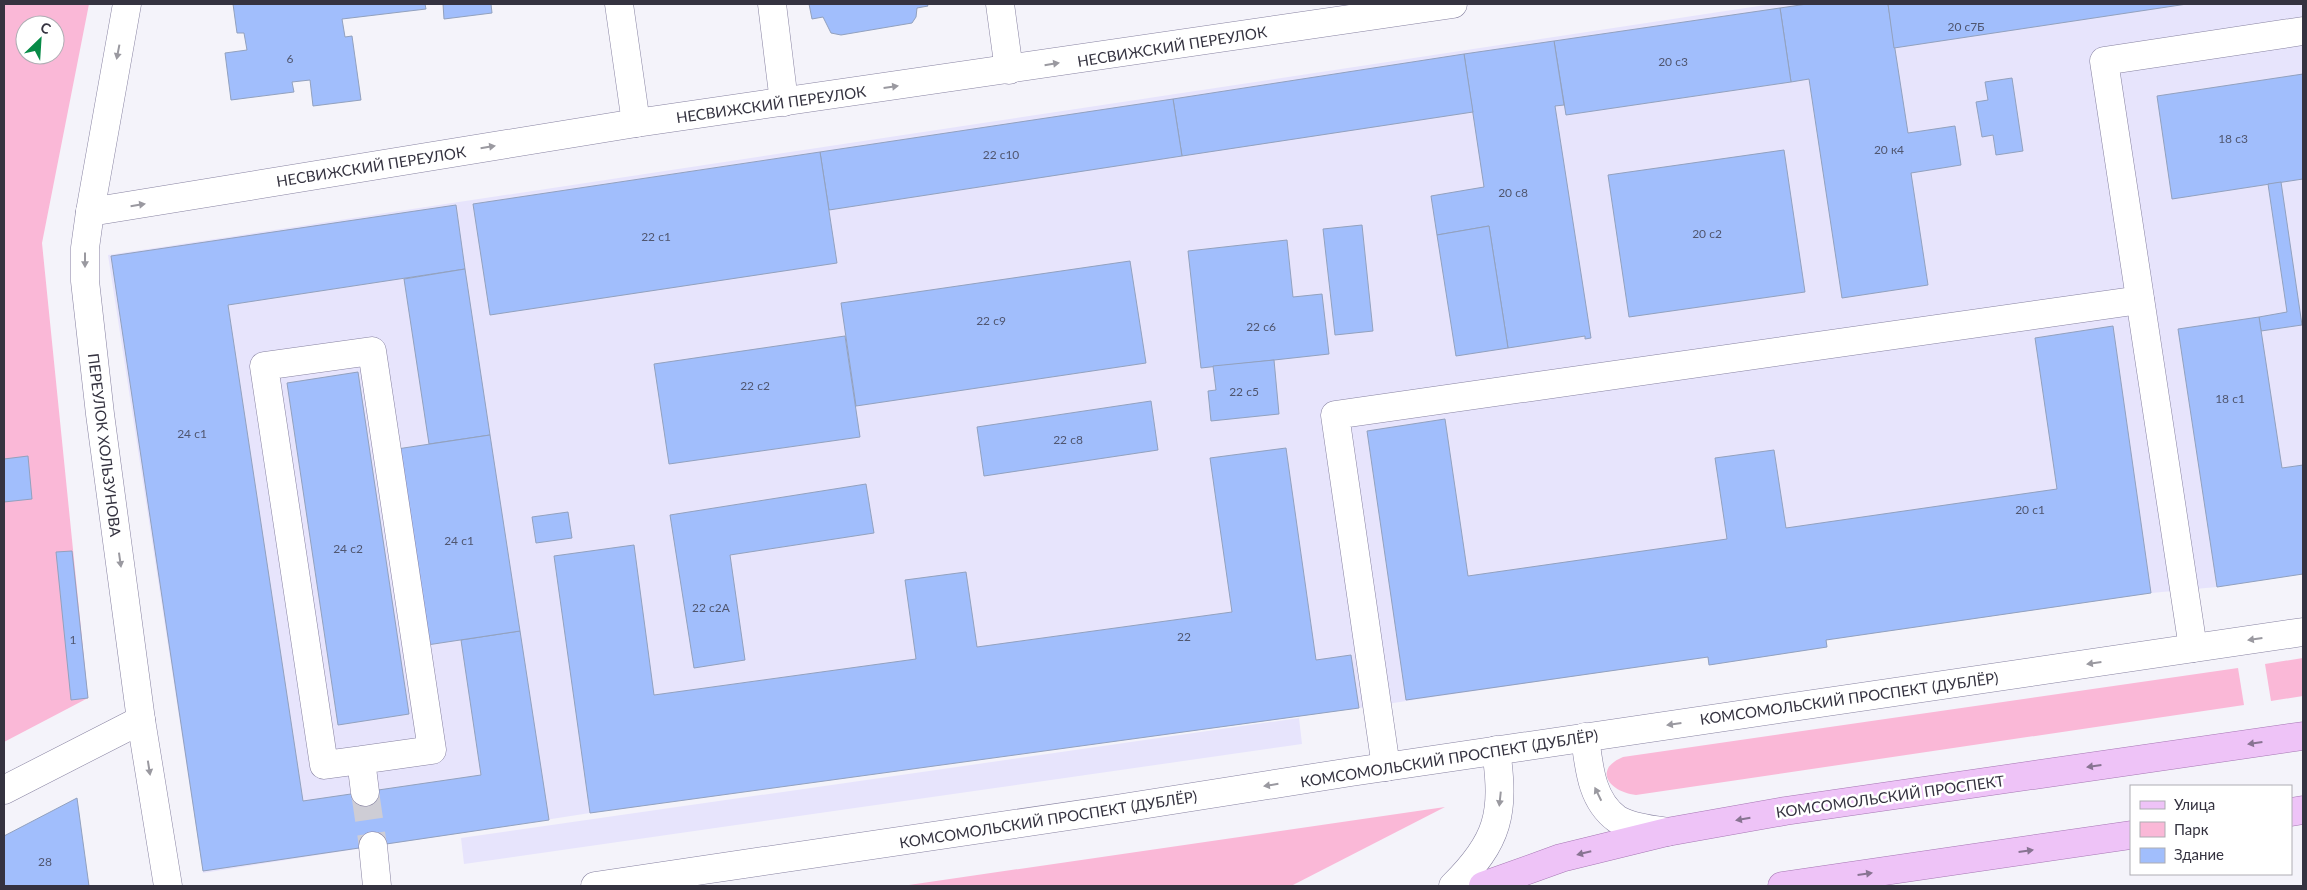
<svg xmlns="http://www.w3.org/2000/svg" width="2307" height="890" viewBox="0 0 2307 890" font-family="Lato,sans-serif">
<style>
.built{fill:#e7e4fc}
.green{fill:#fab8d7;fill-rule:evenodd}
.building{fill:#a1befc;stroke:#92a1be}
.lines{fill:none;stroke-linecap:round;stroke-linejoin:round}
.minor-tunnel{stroke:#cecdd5;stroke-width:28;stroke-dasharray:28 14;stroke-linecap:butt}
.minor-casing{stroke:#8782a1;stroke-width:29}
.major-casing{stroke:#a577b3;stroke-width:29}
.minor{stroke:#fff;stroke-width:28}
.major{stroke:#eec3f7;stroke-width:28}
.oneway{fill:#9a99a0}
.oneway2{fill:#887492}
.labels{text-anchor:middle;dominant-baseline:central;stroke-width:5;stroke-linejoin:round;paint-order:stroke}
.number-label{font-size:12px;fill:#50566f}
.street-label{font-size:15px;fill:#353340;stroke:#fff}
</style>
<rect width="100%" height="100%" fill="#f4f3fa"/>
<g class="built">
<polygon points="1772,4 2303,4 2303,574 2217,587 2151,593 1826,640 1827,647 1709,665 1707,657 1359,708 590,813 203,873 108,255"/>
<polygon points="1299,718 1302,744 464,864 461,838"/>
</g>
<g class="green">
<path d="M4,4H89L42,243L88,698L4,742ZM25,25H55V55H25Z"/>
<polygon points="2303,658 2303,696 2271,701 2265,664"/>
<path d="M2238,668L2244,705L1636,795C1610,792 1592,770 1623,757Z"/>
<polygon points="1445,807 1291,886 902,886"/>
</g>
<g class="building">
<polygon points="233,4 425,4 426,9 342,19 345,37 352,36 361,100 313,106 310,80 292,82 294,92 231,100 225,53 247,50 244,33 237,33"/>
<polygon points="443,4 491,4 492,13 444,19"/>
<polygon points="809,4 927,4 928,6 917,8 916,17 912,23 841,35 831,33 823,17 812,19"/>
<polygon points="1807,4 1888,4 1908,133 1955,126 1961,165 1911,173 1928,285 1842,298 1809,79 1791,82 1780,8"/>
<polygon points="1888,4 2187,4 1894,48"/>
<polygon points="1780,8 1791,82 1566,115 1554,41"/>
<polygon points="1554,41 1564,105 1555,106 1591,338 1585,339 1585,336 1508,348 1489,226 1437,235 1431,196 1484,187 1464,54"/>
<polygon points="1464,54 1473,112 1182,156 1173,99"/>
<polygon points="2303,74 2303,179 2172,199 2157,96"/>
<polygon points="2012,78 2023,151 1996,155 1993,135 1982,137 1976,102 1988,100 1985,82"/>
<polygon points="1173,99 1182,156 829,210 820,152"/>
<polygon points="1784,150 1805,292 1629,317 1608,175"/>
<polygon points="820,152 837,263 490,315 473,204"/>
<polygon points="2281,182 2302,325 2261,331 2259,317 2287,312 2268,184"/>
<polygon points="456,205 465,269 228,305 303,801 481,775 461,640 520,631 549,820 203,871 111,256"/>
<polygon points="1362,225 1373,331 1335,335 1323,229"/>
<polygon points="1489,226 1508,348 1456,356 1437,235"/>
<polygon points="1287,240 1293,297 1322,294 1329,354 1201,368 1188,251"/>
<polygon points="1130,261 1146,363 856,406 841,303"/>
<polygon points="465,269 490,435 429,444 404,279"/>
<polygon points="2259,317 2282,468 2303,465 2303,574 2217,587 2178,329"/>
<polygon points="2113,326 2151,593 1826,640 1827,647 1709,665 1708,657 1406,700 1367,431 1445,419 1468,576 1727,539 1715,458 1774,450 1786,528 2057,489 2035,338"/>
<polygon points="845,336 860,437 669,464 654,364"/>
<polygon points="1274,360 1279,414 1211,421 1208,391 1216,390 1213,366"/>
<polygon points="358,372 409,714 338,725 287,383"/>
<polygon points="1151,401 1158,450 984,476 977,427"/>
<polygon points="490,435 520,631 427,645 397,449"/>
<polygon points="1286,448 1316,660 1351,655 1359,708 590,813 554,556 634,545 654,695 916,659 905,580 966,572 977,647 1232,612 1210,458"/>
<polygon points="28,456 32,499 4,502 4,459"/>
<polygon points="866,484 874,533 730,555 745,660 694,668 670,515"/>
<polygon points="568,512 572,538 536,543 532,517"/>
<polygon points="72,551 88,698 71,700 56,552"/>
<polygon points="77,798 89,886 4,886 4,836"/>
</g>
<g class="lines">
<polyline class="minor-tunnel" points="365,792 373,846"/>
<g class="minor-casing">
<g id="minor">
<polyline points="127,4 90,212 85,248 85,281 100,414 141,720 168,886"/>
<polyline points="619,4 636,123"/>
<polyline points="772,4 784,102"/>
<polyline points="1000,4 1009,70"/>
<polyline points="90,212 636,123 1453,4"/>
<polyline points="2193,648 2104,61 2303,31"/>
<path d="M1585,737C1589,767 1591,800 1617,819C1631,828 1651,829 1667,832"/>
<polyline points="361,760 432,750 372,351 264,366 324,765 361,760 365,792"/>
<polyline points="1386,767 1335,415 2140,300"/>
<polyline points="4,790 141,720"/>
<polyline points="373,846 377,886"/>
<polyline points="595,886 1116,809 1351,772 2303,632"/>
<path d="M1453,886C1499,841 1505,813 1496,750"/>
</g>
</g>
<g class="major-casing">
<g id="major">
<polyline points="2291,812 2303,810"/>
<polyline points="1483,886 1561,858 1667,832 1785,811 2303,736"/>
<polyline points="1782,886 2131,835"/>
</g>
</g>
<use href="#minor" class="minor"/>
<use href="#major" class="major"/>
</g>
<defs><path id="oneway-solid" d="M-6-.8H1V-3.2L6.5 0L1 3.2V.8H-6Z" transform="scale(1.25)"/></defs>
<g class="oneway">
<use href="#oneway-solid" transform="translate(118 52) rotate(101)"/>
<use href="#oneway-solid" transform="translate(1052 64) rotate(-9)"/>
<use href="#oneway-solid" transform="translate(891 87) rotate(-8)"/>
<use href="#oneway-solid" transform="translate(488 147) rotate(-9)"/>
<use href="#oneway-solid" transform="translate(138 205) rotate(-9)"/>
<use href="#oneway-solid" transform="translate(85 260) rotate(90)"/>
<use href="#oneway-solid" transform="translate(120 560) rotate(82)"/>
<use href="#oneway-solid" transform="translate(2255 639) rotate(172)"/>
<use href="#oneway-solid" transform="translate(2094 663) rotate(172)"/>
<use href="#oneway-solid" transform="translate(1674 724) rotate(172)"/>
<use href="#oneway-solid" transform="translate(149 768) rotate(81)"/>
<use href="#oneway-solid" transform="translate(1271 785) rotate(171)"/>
<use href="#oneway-solid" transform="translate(1598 794) rotate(-116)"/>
<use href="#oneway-solid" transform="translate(1500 799) rotate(96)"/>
</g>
<g class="oneway2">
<use href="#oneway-solid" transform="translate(2255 743) rotate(172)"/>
<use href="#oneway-solid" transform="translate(2094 766) rotate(172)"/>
<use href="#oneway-solid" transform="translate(1743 819) rotate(170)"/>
<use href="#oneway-solid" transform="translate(2026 851) rotate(-8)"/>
<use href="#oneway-solid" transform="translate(1584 853) rotate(166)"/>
<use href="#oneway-solid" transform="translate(1865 874) rotate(-8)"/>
</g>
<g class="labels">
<g class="number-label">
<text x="1966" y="26">20 с7Б</text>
<text x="290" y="58">6</text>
<text x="1673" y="61">20 с3</text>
<text x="2233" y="138">18 с3</text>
<text x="1889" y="149">20 к4</text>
<text x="1001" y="154">22 с10</text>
<text x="1513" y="192">20 с8</text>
<text x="1707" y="233">20 с2</text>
<text x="656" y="236">22 с1</text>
<text x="991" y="320">22 с9</text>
<text x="1261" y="326">22 с6</text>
<text x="755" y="385">22 с2</text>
<text x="1244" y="391">22 с5</text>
<text x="2230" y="398">18 с1</text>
<text x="192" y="433">24 с1</text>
<text x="1068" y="439">22 с8</text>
<text x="2030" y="509">20 с1</text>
<text x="459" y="540">24 с1</text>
<text x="348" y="548">24 с2</text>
<text x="711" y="607">22 с2А</text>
<text x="1184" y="636">22</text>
<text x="73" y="639">1</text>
<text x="45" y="861">28</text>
</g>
<g class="street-label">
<text transform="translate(1172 46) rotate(-9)">НЕСВИЖСКИЙ ПЕРЕУЛОК</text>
<text transform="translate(771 104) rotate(-8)">НЕСВИЖСКИЙ ПЕРЕУЛОК</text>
<text transform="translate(371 166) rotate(-9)">НЕСВИЖСКИЙ ПЕРЕУЛОК</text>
<text transform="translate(105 445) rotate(83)">ПЕРЕУЛОК ХОЛЬЗУНОВА</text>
<text transform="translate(1849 698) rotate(-8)">КОМСОМОЛЬСКИЙ ПРОСПЕКТ (ДУБЛЁР)</text>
<text transform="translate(1449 758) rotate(-9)">КОМСОМОЛЬСКИЙ ПРОСПЕКТ (ДУБЛЁР)</text>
<text transform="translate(1890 796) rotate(-8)">КОМСОМОЛЬСКИЙ ПРОСПЕКТ</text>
<text transform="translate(1048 819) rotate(-9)">КОМСОМОЛЬСКИЙ ПРОСПЕКТ (ДУБЛЁР)</text>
</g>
</g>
<rect width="2307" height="890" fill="none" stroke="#353340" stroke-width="10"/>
<rect x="2130" y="785" width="162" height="90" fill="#ffffff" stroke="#aeadb3"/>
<rect x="2140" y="801" width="25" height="8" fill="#eec3f7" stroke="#aeadb3"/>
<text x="2174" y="810" font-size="15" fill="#353340">Улица</text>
<rect x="2140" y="822" width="25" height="15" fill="#fab8d7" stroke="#aeadb3"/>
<text x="2174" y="835" font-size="15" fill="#353340">Парк</text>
<rect x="2140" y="848" width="25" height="15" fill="#a1befc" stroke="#aeadb3"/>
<text x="2174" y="860" font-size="15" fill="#353340">Здание</text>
<g transform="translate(40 40) rotate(25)"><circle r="24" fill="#ffffff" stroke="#aeadb3"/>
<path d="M0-4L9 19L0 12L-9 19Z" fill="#078b47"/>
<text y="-8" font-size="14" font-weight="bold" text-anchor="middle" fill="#353340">С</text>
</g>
</svg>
